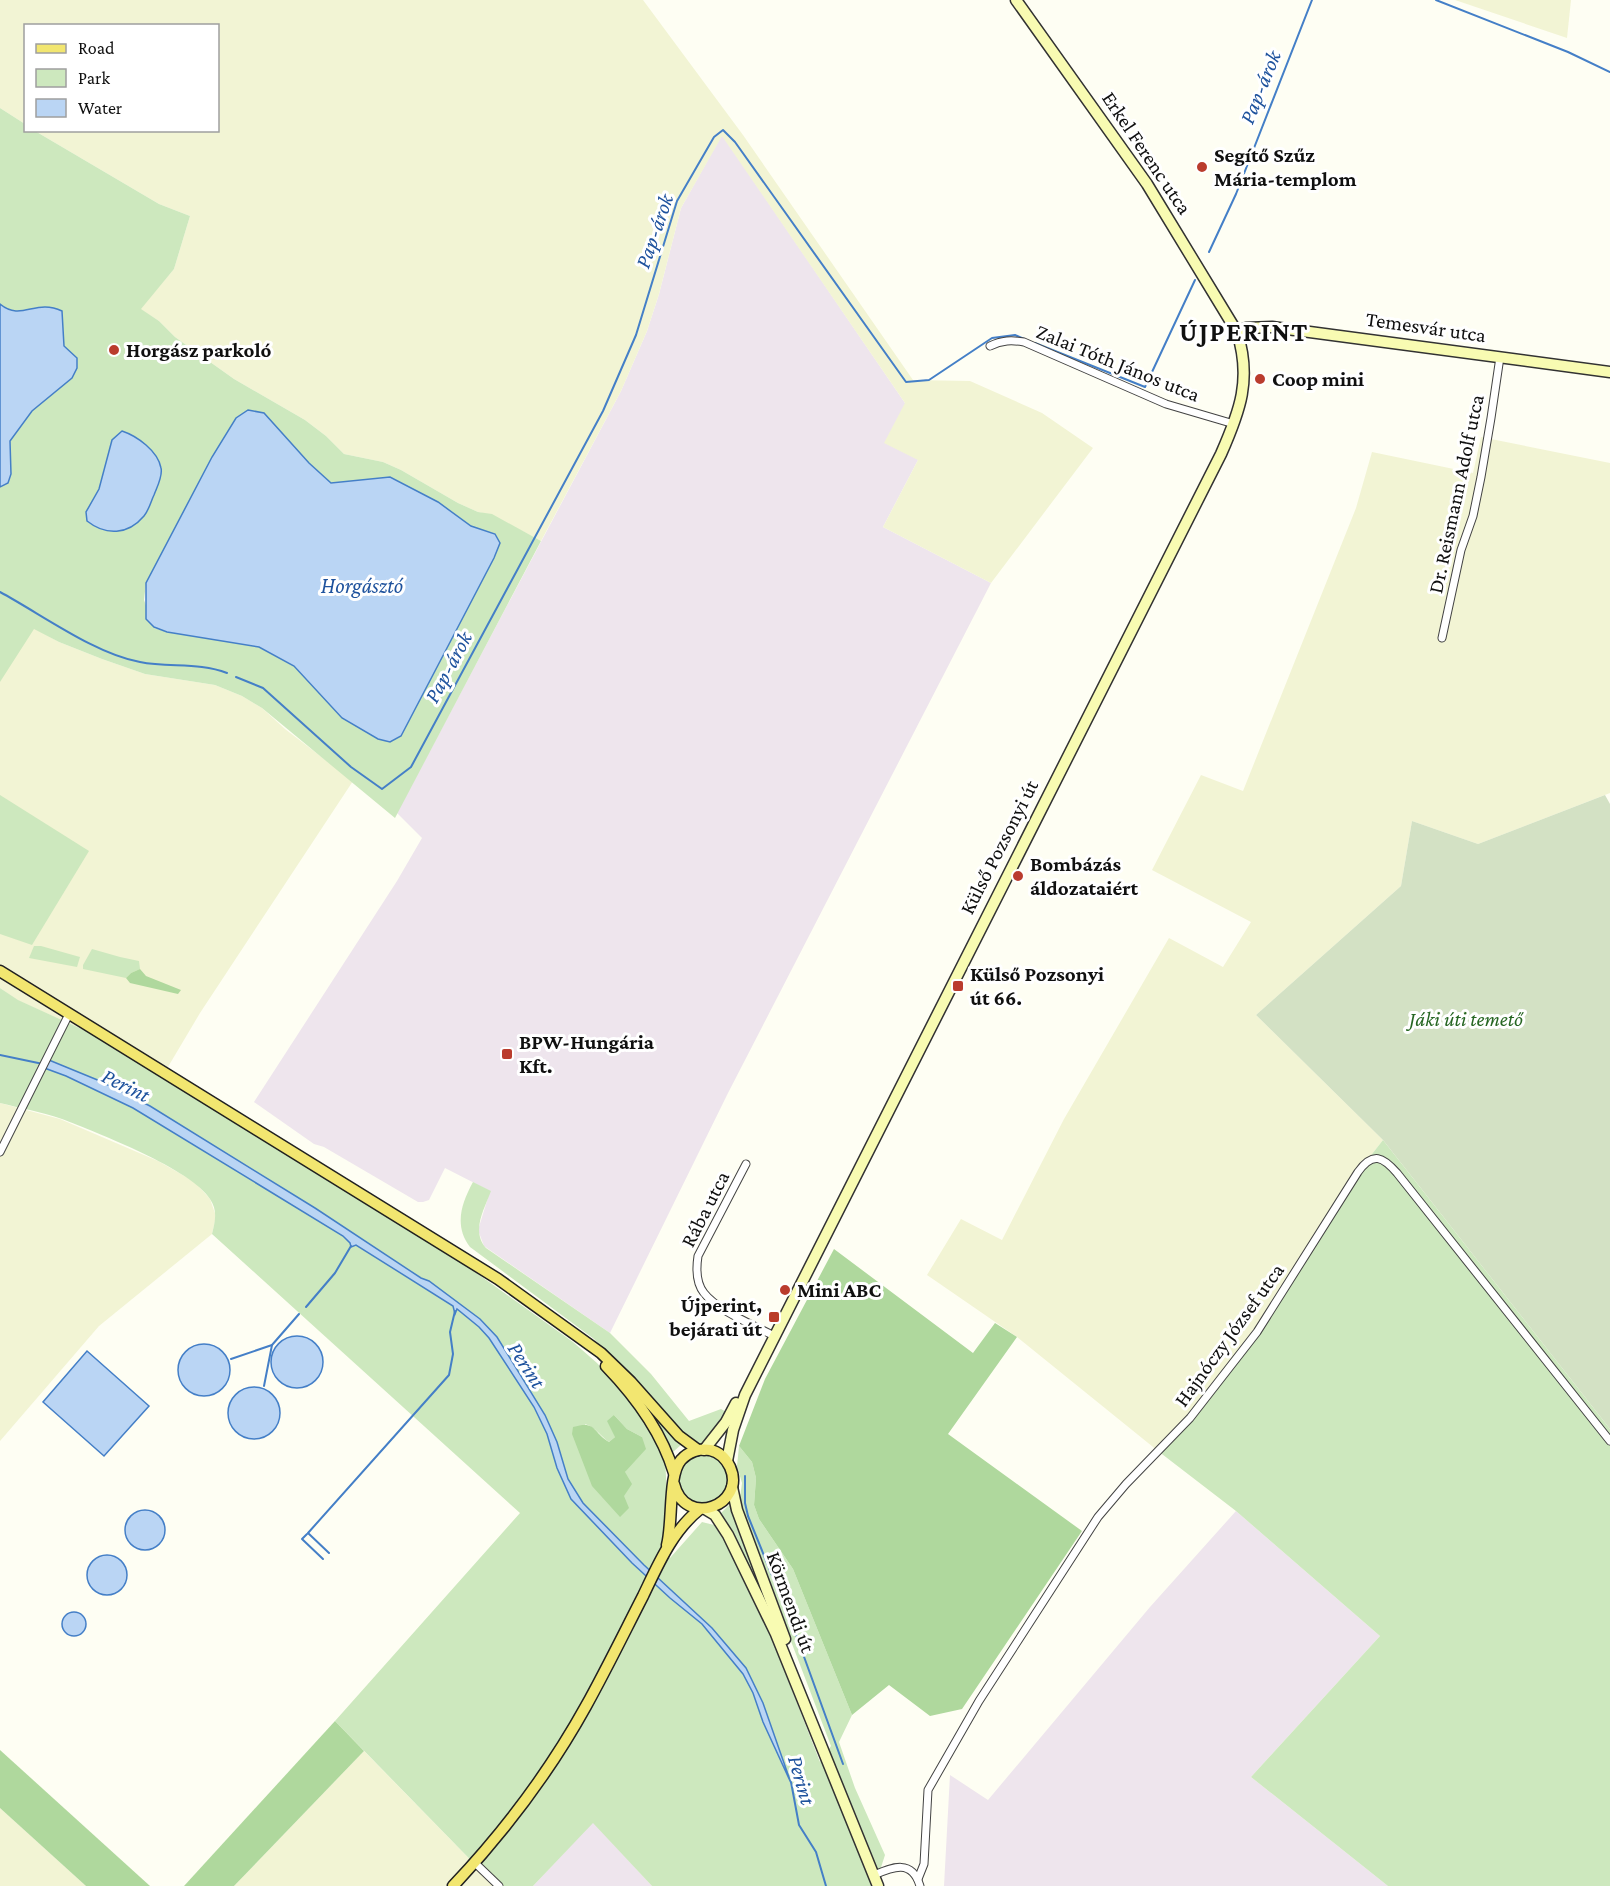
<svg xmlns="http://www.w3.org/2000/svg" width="1610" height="1886" viewBox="0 0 1610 1886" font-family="'Crimson Pro',serif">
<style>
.industrial{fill:#eee5ed}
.farmland{fill:#f2f4d4}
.green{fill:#cde8be;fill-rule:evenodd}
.forest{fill:#afd89d}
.cemetery{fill:#d3e1c4}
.water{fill:#bad5f4;stroke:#447fc7;stroke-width:1.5}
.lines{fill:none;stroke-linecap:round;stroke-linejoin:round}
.stream{stroke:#447fc7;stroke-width:2}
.street-casing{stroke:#434343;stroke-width:9}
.secondary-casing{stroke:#323232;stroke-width:13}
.primary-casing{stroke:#212121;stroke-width:13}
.street{stroke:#fff;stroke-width:7}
.secondary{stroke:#f8fbb2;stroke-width:10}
.primary{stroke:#f2e670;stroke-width:10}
.poi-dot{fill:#ba3c2d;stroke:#fff;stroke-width:2}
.labels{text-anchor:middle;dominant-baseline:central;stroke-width:6;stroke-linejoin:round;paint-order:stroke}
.street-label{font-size:21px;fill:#101010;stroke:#fff}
.poi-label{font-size:21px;font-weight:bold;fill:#101010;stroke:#fff;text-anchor:start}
.park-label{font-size:21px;font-style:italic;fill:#266622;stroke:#fff}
.water-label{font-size:22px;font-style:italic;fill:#1e529d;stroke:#fff}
.district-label{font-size:27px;font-weight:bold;letter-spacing:1.5px;fill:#101010;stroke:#fff}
</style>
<rect width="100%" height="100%" fill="#fefef3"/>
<g class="industrial">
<polygon points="722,135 905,403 918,460 883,527 991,583 728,1093 610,1333 484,1246 478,1230 490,1191 445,1168 429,1200 423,1202 418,1202 324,1147 314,1144 254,1102 397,881 422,838 397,813 621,391 647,331 659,294 681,208"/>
<polygon points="1236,1511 1380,1636 1251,1777 1388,1886 944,1886 950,1775 988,1800 1150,1607"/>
<polygon points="593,1822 652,1886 533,1886"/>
</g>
<g class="farmland">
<polygon points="0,0 643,0 743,135 913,380 970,381 1042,413 1093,448 991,583 883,527 918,460 884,443 905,403 722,136 681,208 659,294 647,331 621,391 541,541 492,515 478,512 458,503 401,470 383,462 344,454 326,436 305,420 234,379 175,337 159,321 140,309 174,269 190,216 159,204 35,131 218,130 218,26 26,26 25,124 0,108"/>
<polygon points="1455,0 1571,0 1567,38"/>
<polygon points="1481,437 1610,463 1610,793 1478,844 1412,821 1401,886 1256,1015 1383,1140 1358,1172 1236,1361 1158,1451 1017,1337 927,1275 961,1219 1002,1240 1064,1119 1169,938 1223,967 1251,922 1152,870 1201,775 1243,791 1356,508 1372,452 1473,473"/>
<polygon points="0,609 59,642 102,659 145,674 215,685 242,696 262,708 285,729 353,781 200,1013 162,1077 86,1031 17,1000 0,988"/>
<polygon points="0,1103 60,1119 158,1161 195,1182 210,1199 216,1216 212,1234 99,1326 0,1441"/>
<polygon points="364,1751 496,1886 234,1886"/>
<polygon points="0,1808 86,1886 0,1886"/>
</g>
<g class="green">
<path d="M0,108L25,124L26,130L35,131L159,204L190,216L174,269L141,309L159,321L175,337L234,379L305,420L326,436L344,454L383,462L401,470L458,503L478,512L492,514L541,541L395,818L262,708L242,696L215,685L145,674L102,659L59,642L34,629L0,682V487L8,483L11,475L10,441L32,411L72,378L77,368V359L64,346L62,339L39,307C24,311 13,315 0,304ZM112,440L105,530L86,512L99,489ZM212,457L309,463L331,483L390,477L438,502L471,526L495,534L500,543L494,558L401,736L342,718L294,666L259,647L167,632L154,628L144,600L146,583Z"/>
<polygon points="0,795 89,851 32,945 0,934"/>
<polygon points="34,946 41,946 80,957 77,967 29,958"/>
<polygon points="92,949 120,957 139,961 140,969 131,973 126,978 83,969 83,965"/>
<path d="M0,988L18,1000L86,1031L162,1077L468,1267L573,1342L597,1363L633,1403L665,1454L668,1524L661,1551L670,1558L702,1522L714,1525L731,1550L760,1608L820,1762L831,1746L739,1505L742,1483L737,1466L739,1446L752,1462L756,1478L754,1505L759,1519L793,1569L852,1715L839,1742L855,1788L885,1855L875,1886H652L593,1823L533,1886H496L335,1721L520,1513L212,1234C215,1221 218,1211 210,1199C193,1170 96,1132 62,1119C42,1112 20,1108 0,1103ZM614,1415L627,1429L642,1437L625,1472L624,1496L585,1424C596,1427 600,1436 609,1442L615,1437Z"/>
<polygon points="1383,1140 1610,1429 1610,1886 1388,1886 1251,1777 1380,1636 1236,1511 1158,1451 1236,1361 1358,1172"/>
<path d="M473,1182L491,1191C484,1210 471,1231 486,1248L610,1333L651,1374L689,1421L721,1409L730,1414L703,1444H695L688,1440L594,1339L470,1247C454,1226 461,1204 473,1182Z"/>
<polygon points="651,1412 682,1444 673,1452 649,1413"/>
<circle cx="703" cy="1479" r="25"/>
<polygon points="729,1505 731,1506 758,1579 754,1578 721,1513"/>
</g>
<g class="forest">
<polygon points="140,969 146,976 181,990 178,994 130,983 126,978 131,973"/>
<polygon points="834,1249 973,1353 995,1323 1017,1337 948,1434 1082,1531 962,1709 930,1716 889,1685 852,1715 793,1569 759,1519 754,1505 756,1478 752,1462 739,1446 765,1379"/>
<path d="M614,1415L627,1429L642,1437L646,1449L625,1472L632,1484L624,1496L629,1508L620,1517L592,1486L572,1434L573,1427C597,1420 592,1432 609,1442L615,1437L607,1421Z"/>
<polygon points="335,1721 364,1751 234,1886 184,1886"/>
<polygon points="0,1750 150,1886 86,1886 0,1808"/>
</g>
<polygon class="cemetery" points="1605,795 1610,804 1610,1429 1383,1140 1256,1015 1401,886 1412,821 1478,844"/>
<g class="water">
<path d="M0,304C22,322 35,298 62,311L64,346L77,358V368L72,378L32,411L10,441L11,474L8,483L0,487Z"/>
<polygon points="248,410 264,413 309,463 331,483 390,477 438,502 471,526 495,534 500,543 494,558 401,736 390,742 378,739 342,718 294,666 259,647 167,632 154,627 146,619 146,583 212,457 236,418"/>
<path d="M122,431C137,436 158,451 161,468C163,476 157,487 154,495C151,501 149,510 144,516C128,535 106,536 87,521L86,512L99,489L112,440Z"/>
<polygon points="44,1058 100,1081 150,1106 315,1208 421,1278 429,1281 480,1319 497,1337 545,1415 557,1442 568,1479 583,1503 644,1565 712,1628 746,1668 763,1703 791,1783 763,1722 753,1693 743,1674 702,1624 670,1598 632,1563 571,1499 557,1468 547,1434 534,1407 489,1338 479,1327 457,1309 455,1314 453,1306 356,1245 351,1247 350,1243 343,1236 133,1108 66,1076 39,1066"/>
<circle cx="297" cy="1362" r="26"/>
<circle cx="204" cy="1370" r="26"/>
<polygon points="87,1351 149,1406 104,1456 43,1402"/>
<circle cx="254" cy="1413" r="26"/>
<circle cx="145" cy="1530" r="20"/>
<circle cx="107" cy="1575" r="20"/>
<circle cx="74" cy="1624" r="12"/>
</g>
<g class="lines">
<g class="stream">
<polyline points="1436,0 1568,52 1610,72"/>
<polyline points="1209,252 1236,194 1312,0"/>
<polyline points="1035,343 1145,387 1195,280"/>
<path d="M0,592C41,614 95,654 140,662C169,668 199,662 227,673"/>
<polyline points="236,677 263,688 351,767 382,789 411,767 603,411 636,335 677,201 714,137 723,130 735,142 906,382 929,380 992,338 1015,335 1024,339"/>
<polyline points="0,1055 43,1064"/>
<polyline points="306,1307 335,1273 351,1246"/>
<polyline points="231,1359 272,1345 299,1314"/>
<polyline points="264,1386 272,1345"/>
<polyline points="745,1476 745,1503 748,1516 795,1632 843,1764"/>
<polyline points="307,1534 302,1539 323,1559"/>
<polyline points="329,1553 308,1533 449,1375 453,1354 450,1332 455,1311"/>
<polyline points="791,1782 799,1825 816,1852 826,1886"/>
</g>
<g class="street-casing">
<g id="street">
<path d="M990,346C1002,340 1012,340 1024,342L1166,404L1234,424"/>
<polyline points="1442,638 1461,550 1473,516 1481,477 1491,418 1500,357"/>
<polyline points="0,1152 69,1014"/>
<path d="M746,1164L698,1256C696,1269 696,1283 704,1293C718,1311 754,1325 774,1336"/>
<polyline points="474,1862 499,1886"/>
<path d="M874,1875C893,1867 912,1859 920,1886"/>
<path d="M918,1879L924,1864L928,1790L979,1701L1098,1517L1126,1484L1190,1418L1257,1332L1358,1172C1373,1151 1383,1157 1397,1173L1610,1441"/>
</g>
</g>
<g class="secondary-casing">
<g id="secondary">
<polyline points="1237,332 1246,328 1272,327 1610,372"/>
<polyline points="704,1450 726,1422 736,1403"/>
<path d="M727,1461L733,1430L745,1395L1221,454C1240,411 1252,379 1237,332L1147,184L1016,0"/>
<polyline points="732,1487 737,1510 785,1639"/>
<polyline points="705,1509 715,1515 728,1535 776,1634 878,1886"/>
</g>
</g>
<g class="primary-casing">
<g id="primary">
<polyline points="0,971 498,1279 601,1353 631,1382 679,1436 698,1450"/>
<path d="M606,1366C635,1396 662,1433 674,1473"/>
<path d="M667,1545C673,1523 668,1474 681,1460C688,1452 699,1448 710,1450C719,1452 726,1459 730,1467C747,1505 685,1529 674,1484"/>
<path d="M453,1886C504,1832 550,1771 586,1706C606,1670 624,1633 643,1596C658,1565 672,1531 700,1509"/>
</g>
</g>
<use href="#street" class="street"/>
<use href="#secondary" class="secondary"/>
<use href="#primary" class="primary"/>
</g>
<g class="poi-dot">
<circle cx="1202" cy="167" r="6"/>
<circle cx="114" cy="350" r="6"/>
<circle cx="1260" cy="379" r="6"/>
<circle cx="1018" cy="876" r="6"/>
<rect x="952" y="980" width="12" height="12" rx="3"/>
<rect x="501" y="1048" width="12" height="12" rx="3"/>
<circle cx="785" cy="1290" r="6"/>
<rect x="768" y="1311" width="12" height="12" rx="3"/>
</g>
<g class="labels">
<g class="street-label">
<text transform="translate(1147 153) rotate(56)">Erkel Ferenc utca</text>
<text transform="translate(1426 327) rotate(8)">Temesvár utca</text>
<text transform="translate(1118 363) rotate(22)">Zalai Tóth János utca</text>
<text transform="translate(1456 494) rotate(-78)">Dr. Reismann Adolf utca</text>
<text transform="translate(999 847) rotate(-63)">Külső Pozsonyi út</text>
<text transform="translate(705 1209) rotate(-63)">Rába utca</text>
<text transform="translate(1229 1335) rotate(-54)">Hajnóczy József utca</text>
<text transform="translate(791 1602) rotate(70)">Körmendi út</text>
</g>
<g class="poi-label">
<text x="1214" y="155">Segítő Szűz<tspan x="1214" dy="24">Mária-templom</tspan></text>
<text x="126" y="350">Horgász parkoló</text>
<text x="1272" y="379">Coop mini</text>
<text x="1030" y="864">Bombázás<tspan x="1030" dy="24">áldozataiért</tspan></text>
<text x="970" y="974">Külső Pozsonyi<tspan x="970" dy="24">út 66.</tspan></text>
<text x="519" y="1042">BPW-Hungária<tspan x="519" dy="24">Kft.</tspan></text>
<text x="797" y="1290">Mini ABC</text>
<text x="762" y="1305" text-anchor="end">Újperint,<tspan x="762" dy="24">bejárati út</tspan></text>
</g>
<g class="park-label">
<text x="1466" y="1019">Jáki úti temető</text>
</g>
<g class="water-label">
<text transform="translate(1260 87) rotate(-68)">Pap-árok</text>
<text transform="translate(654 231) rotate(-71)">Pap-árok</text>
<text x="362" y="585">Horgásztó</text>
<text transform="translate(448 667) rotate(-62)">Pap-árok</text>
<text transform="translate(126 1085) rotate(26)">Perint</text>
<text transform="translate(527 1365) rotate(57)">Perint</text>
<text transform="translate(802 1780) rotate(74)">Perint</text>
</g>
<g class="district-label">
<text x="1244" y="332">ÚJPERINT</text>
</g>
</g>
<rect x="24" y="24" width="195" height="108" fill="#ffffff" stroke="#9f9f9f" stroke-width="1.5"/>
<rect x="36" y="44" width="30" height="9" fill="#f2e670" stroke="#9f9f9f" stroke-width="1.5"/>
<text x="78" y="54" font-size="18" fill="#101010">Road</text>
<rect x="36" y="69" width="30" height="18" fill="#cde8be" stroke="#9f9f9f" stroke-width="1.5"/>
<text x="78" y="84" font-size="18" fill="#101010">Park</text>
<rect x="36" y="99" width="30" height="18" fill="#bad5f4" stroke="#9f9f9f" stroke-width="1.5"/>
<text x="78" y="114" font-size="18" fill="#101010">Water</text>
</svg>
